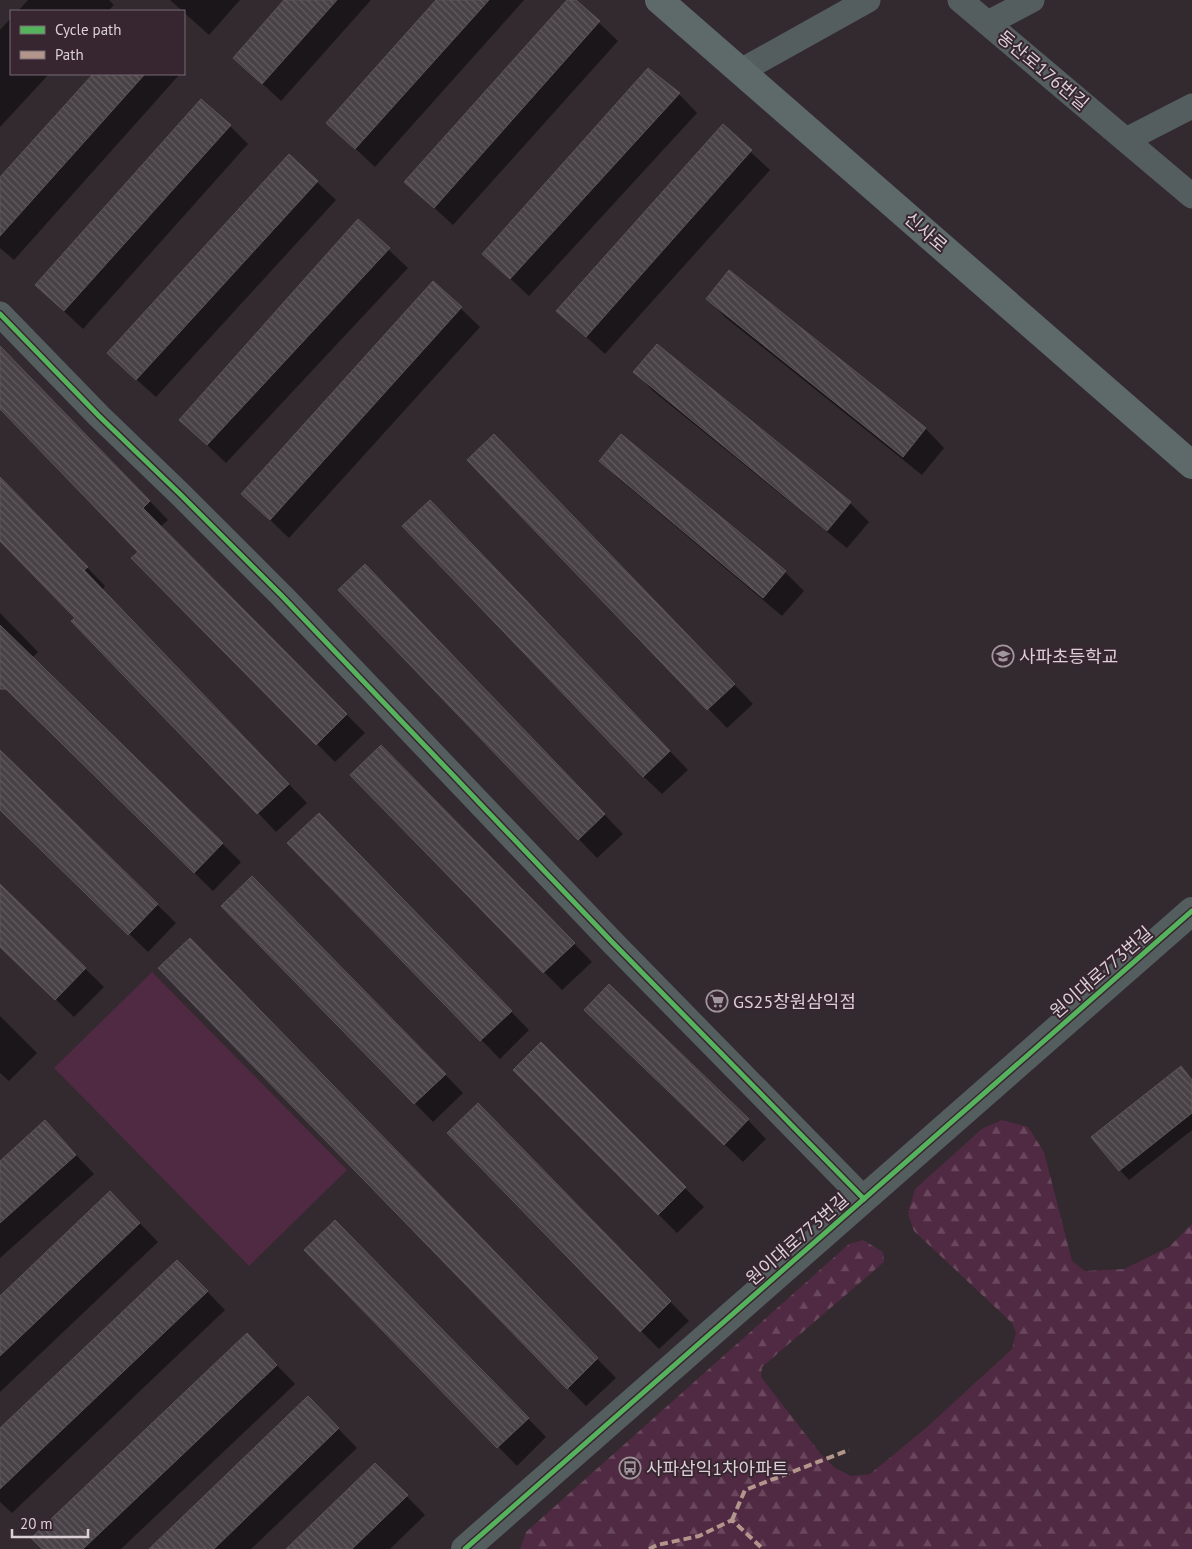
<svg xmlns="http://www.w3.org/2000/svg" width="1192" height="1549" viewBox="0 0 1192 1549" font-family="'PT Sans','Noto Sans KR',sans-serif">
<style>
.green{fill:#502942}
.forest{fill:url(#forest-firs)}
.shadow{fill:#0007}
.building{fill:url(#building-back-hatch);stroke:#5c5459}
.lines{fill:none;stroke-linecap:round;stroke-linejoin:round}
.minor{stroke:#555e5f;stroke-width:25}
.tertiary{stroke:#555e5f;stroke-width:28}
.secondary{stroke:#5e696a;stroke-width:28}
.quiet{stroke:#b2968c;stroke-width:4;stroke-dasharray:8 4;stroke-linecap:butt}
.cycleway-casing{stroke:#372630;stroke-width:8}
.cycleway{stroke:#56b35d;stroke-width:5}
.labels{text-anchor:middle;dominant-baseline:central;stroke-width:4;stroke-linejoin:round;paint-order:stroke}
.street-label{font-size:18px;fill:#dcd0d7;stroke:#372630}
.poi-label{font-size:18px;fill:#dcd0d7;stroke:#372630;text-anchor:start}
</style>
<defs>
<pattern id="forest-firs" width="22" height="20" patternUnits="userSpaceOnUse" patternTransform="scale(1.25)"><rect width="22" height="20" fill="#502942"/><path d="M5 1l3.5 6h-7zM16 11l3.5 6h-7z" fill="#69475d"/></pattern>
<pattern id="building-back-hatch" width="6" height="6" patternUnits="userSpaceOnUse" patternTransform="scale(1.25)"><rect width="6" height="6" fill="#484146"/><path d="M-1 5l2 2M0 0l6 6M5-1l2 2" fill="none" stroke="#625b60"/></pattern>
</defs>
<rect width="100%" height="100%" fill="#332a2f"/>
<polygon class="green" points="152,972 347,1170 249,1266 54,1068"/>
<polygon class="forest" points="1002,1120 1028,1127 1044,1152 1072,1261 1085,1271 1124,1269 1169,1247 1192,1224 1192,1549 520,1549 526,1532 849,1244 863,1240 883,1252 884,1262 762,1367 761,1377 820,1453 835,1468 851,1476 870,1474 926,1428 1012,1349 1016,1333 1012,1323 914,1231 908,1214 915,1189 983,1128"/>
<g class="shadow">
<polygon points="28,0 109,0 114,5 108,11 18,11"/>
<polygon points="170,0 240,0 209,35"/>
<polygon points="286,0 371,0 281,101 234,57"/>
<polygon points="438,0 524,0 375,167 328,123"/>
<polygon points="569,0 575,0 618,41 453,225 406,182"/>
<polygon points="11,18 11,74 49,74 0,127 0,30"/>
<polygon points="648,70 679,94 697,113 529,296 484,254"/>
<polygon points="94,74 177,74 179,75 14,260 0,248 0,179"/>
<polygon points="230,126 248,144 83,329 36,285"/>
<polygon points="723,126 770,170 605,354 558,311"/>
<polygon points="289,156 336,200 156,397 127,371"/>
<polygon points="358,221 408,268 226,463 181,420"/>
<polygon points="730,272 926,429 944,448 922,475 726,318 708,299"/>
<polygon points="434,283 480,327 289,538 243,494"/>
<polygon points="657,346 850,503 869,522 847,548 653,391 635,372"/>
<polygon points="0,347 168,520 160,527 365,733 335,762 133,558 140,552 0,407"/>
<polygon points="622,436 785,572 804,591 782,616 619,479 600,461"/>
<polygon points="513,454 753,704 727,728 469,460"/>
<polygon points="0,478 105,586 102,590 307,803 276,832 76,618 0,539"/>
<polygon points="448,520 688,770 662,794 643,776"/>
<polygon points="384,584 623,834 597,858 339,590"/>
<polygon points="0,613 38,652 32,658 241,862 213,891 26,707 0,674"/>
<polygon points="0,752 176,923 148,952 0,808"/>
<polygon points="400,765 592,962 562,990 544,972"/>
<polygon points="337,833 529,1030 500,1059 289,843"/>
<polygon points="0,886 104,987 74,1017 0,945"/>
<polygon points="271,896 463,1093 433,1122 223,906"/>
<polygon points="0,1016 37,1053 9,1081 0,1073"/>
<polygon points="604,1028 748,1120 766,1139 743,1162"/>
<polygon points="541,1044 704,1207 677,1233 515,1070"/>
<polygon points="1181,1068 1192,1080 1192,1130 1129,1180 1120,1170"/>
<polygon points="45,1122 94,1174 0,1258 0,1163"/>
<polygon points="496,1123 689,1321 659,1349 641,1331"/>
<polygon points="399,1156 616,1378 586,1406 568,1388"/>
<polygon points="128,1211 158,1242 0,1392 0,1297"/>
<polygon points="354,1240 546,1437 517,1466 306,1250"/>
<polygon points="196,1280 225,1310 12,1513 0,1502 0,1430"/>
<polygon points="265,1353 295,1384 121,1549 44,1549"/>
<polygon points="326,1416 357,1448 251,1549 150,1549"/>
<polygon points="375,1464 425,1515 390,1549 288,1549"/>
</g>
<g class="building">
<polygon points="284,0 337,0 262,84 233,58"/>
<polygon points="436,0 489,0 355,149 326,123"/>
<polygon points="567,0 576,0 600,21 434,208 404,182"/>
<polygon points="648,68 680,93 510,279 482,254"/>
<polygon points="93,74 145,74 0,236 0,177"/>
<polygon points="201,99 231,125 64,311 35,285"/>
<polygon points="723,124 752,150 586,337 556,311"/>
<polygon points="289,154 318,181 136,380 107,353"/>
<polygon points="358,219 390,248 207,445 179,420"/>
<polygon points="729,270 926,428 903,457 706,299"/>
<polygon points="433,281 462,307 270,520 241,494"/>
<polygon points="657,344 851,502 827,531 633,372"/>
<polygon points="0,346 150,501 143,508 347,714 316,745 131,558 138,552 0,409"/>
<polygon points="494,434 735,684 707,710 467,460"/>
<polygon points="621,434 786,571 763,598 599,461"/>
<polygon points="0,477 88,567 84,570 289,784 257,814 71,621 75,618 0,541"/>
<polygon points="430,500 670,751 643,777 402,526"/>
<polygon points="365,564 605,814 578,840 338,590"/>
<polygon points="0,625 223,843 194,873 6,689 0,689"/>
<polygon points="381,745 575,943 543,973 350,775"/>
<polygon points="0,750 158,904 128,935 0,810"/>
<polygon points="319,813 512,1011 480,1041 287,843"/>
<polygon points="252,876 446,1074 414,1104 221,906"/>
<polygon points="0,884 86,968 55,1000 0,947"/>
<polygon points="190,938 598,1358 567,1389 158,968"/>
<polygon points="609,984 749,1119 724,1145 584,1010"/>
<polygon points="541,1042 686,1187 658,1215 513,1070"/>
<polygon points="1181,1066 1192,1080 1192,1113 1119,1171 1091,1137"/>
<polygon points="478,1103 671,1301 640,1332 447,1133"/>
<polygon points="45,1120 76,1155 0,1223 0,1161"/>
<polygon points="110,1191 140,1223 0,1356 0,1296"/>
<polygon points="335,1220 529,1418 497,1448 304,1250"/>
<polygon points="177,1260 208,1291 0,1489 0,1428"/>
<polygon points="247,1333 277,1365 83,1549 42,1549 31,1538"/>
<polygon points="308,1396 339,1428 214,1549 149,1549"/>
<polygon points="375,1463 408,1495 352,1549 286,1549"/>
</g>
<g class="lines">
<g class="minor">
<polyline points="960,0 1192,196"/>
<polyline points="988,23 1032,0"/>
<polyline points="741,71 868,0"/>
<polyline points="1126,140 1192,106"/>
<polyline points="0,314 99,416 181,495 282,596 613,943 864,1199"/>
</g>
<polyline class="tertiary" points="465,1549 1192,911"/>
<polyline class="secondary" points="659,0 1192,465"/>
<g class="quiet">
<polyline points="732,1520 745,1490 849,1450"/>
<polyline points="649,1549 657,1545 699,1536 732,1520 763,1549"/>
</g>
<g class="cycleway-casing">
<g id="cycleway">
<polyline points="0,314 99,416 181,495 282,596 613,943 864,1199"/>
<polyline points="465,1549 1192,911"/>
</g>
</g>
<use href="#cycleway" class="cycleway"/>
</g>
<defs>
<g id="school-ring" transform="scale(1.125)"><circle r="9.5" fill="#372630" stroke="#a1969c" stroke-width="1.5"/><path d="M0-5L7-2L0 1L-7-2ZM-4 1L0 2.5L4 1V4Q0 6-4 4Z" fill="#a1969c"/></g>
<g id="supermarket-ring" transform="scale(1.125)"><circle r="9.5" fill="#372630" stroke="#a1969c" stroke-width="1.5"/><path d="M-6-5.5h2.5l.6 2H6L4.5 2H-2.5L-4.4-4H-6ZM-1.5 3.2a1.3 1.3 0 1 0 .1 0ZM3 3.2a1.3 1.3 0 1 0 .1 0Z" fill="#a1969c"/></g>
<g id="bus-ring" transform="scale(1.125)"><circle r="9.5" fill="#372630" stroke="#a1969c" stroke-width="1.5"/><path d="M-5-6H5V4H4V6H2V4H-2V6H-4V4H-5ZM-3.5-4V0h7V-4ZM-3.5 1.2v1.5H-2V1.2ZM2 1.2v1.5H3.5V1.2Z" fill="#a1969c"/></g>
</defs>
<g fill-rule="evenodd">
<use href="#school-ring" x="1003" y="656"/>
<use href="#supermarket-ring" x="717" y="1001"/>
<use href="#bus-ring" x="630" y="1468"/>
</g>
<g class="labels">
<g class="street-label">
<text transform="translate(1043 70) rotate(40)">동산로176번길</text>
<text transform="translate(926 232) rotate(41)">신사로</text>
<text transform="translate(1101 972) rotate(-41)">원이대로773번길</text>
<text transform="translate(797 1239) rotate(-41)">원이대로773번길</text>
</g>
<g class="poi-label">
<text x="1019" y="656">사파초등학교</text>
<text x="733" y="1001">GS25창원삼익점</text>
<text x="646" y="1468">사파삼익1차아파트</text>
</g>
</g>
<rect x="10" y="10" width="175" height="65" fill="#372630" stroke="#796a73"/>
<rect x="20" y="26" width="25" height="8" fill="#56b35d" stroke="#796a73"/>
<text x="55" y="35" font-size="15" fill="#dcd0d7">Cycle path</text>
<rect x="20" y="51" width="25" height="8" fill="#b2968c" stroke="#796a73"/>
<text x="55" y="60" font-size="15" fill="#dcd0d7">Path</text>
<path d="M12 1529v8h76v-8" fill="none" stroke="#dcd0d7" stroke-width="2.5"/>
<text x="20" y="1529" font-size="15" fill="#dcd0d7" stroke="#372630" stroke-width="4" paint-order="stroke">20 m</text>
</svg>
